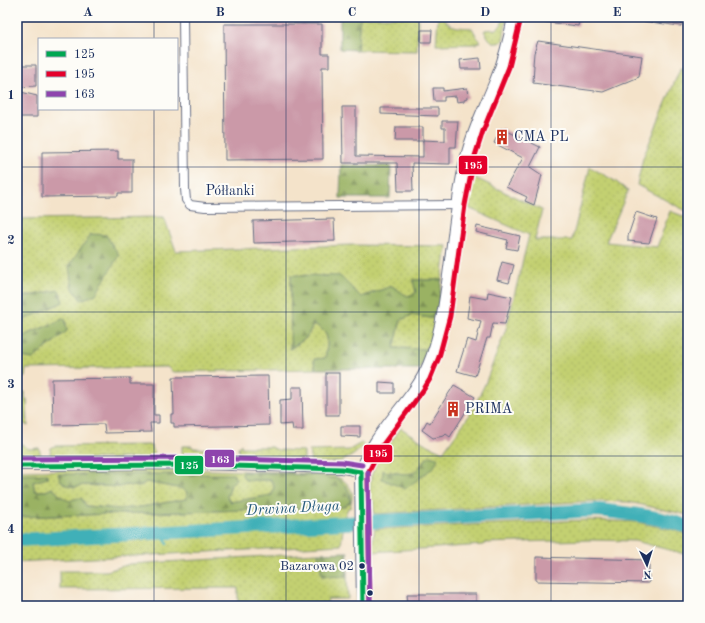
<svg xmlns="http://www.w3.org/2000/svg" width="705" height="623" viewBox="0 0 705 623" font-family="'Old Standard TT',serif">
<style>
.grass{fill:url(#grass-dots);stroke:#6f8068;fill-rule:evenodd}
.forest{fill:url(#forest-firs);stroke:#5a7060}
.lines{fill:none;stroke-linecap:round;stroke-linejoin:round}
.stream{stroke:#40b0b8;stroke-width:2.5}
.river{stroke:#40b0b8;stroke-width:14}
.building{fill:#cb99a8}
.street-casing{stroke:#676e84;stroke-width:10}
.secondary-casing{stroke:#676e84;stroke-width:14}
.street{stroke:#fff;stroke-width:8}
.secondary{stroke:#fff;stroke-width:12}
.bus-1-casing{stroke:#fdfcf7;stroke-width:8}
.bus-2-casing{stroke:#fdfcf7;stroke-width:8}
.bus-3-casing{stroke:#fdfcf7;stroke-width:8}
.bus-1{stroke:#00a651;stroke-width:5}
.bus-2{stroke:#e4002b;stroke-width:5}
.bus-3{stroke:#8e44ad;stroke-width:5}
.grid{fill:none;stroke:#1b2f5e;stroke-width:1;stroke-opacity:0.55}
.bus-dot{fill:#1b2f5e;stroke:#fdfcf7;stroke-width:1.5}
.labels{text-anchor:middle;dominant-baseline:central;stroke-width:4;stroke-linejoin:round;paint-order:stroke}
.bus-label{font-size:13px;fill:#1b2f5e;stroke:#fdfcf7;text-anchor:end}
.poi-label{font-size:14px;fill:#1b2f5e;stroke:#fdfcf7;text-anchor:start}
.street-label{font-size:14px;fill:#1b2f5e;stroke:#fdfcf7}
.water-label{font-size:15px;font-style:italic;fill:#285c7e;stroke:#fdfcf7}
.line-badge{stroke:#fdfcf7;stroke-width:1.5}
.badge-label{font-size:11px;text-anchor:middle;font-weight:bold;fill:#fff}
.neatline{fill:none;stroke:#1b2f5e;stroke-width:1.5}
.grid-label{font-size:13px;text-anchor:middle;font-weight:bold;fill:#1b2f5e}
</style>
<defs>
<pattern id="grass-dots" width="8" height="8" patternUnits="userSpaceOnUse"><rect width="8" height="8" fill="#c3d071"/><path d="M2 2h.1M6 6h.1" fill="none" stroke="#a7b364" stroke-width="1.8" stroke-linecap="round"/></pattern>
<pattern id="forest-firs" width="22" height="20" patternUnits="userSpaceOnUse"><rect width="22" height="20" fill="#9ab263"/><path d="M5 1l3.5 6h-7zM16 11l3.5 6h-7z" fill="#7d9155"/></pattern>
</defs>
<rect width="100%" height="100%" fill="#fdfcf7"/>
<filter id="ink" filterUnits="userSpaceOnUse"><feTurbulence type="fractalNoise" baseFrequency=".025" numOctaves="2"/><feDisplacementMap in="SourceGraphic" scale="8" xChannelSelector="R" yChannelSelector="G"/><feConvolveMatrix kernelMatrix="1 2 1 2 8 2 1 2 1" color-interpolation-filters="sRGB"/></filter>
<filter id="wash" filterUnits="userSpaceOnUse"><feTurbulence type="fractalNoise" baseFrequency=".012" numOctaves="4" result="noise"/><feDisplacementMap in="SourceGraphic" scale="16" xChannelSelector="R" yChannelSelector="G"/><feGaussianBlur stdDeviation="0.9" result="paint"/><feColorMatrix in="noise" values="0 0 0 0 0 0 0 0 0 0 0 0 0 0 0 0 0 1.4 0 .05"/><feComposite in="paint" operator="in"/></filter>
<g filter="url(#wash)">
<rect width="100%" height="100%" fill="#f4e3ca"/>
<g class="grass">
<polygon points="360,17 418,17 417,51 357,50"/>
<path d="M438,17H444C449,29 461,27 472,28L480,42H477L476,44L436,45Z"/>
<path d="M504,17H507L503,41C493,47 489,39 484,31L485,30L497,29L501,25Z"/>
<polygon points="688,66 688,212 637,185 643,158 680,69"/>
<path d="M590,167L615,181L628,191L606,242L657,247L670,211L688,218V515L629,502L593,501L374,514L373,502L369,499L371,477L375,464L401,428L424,443L443,452L471,413L485,384L506,329L529,235L464,206L469,175L542,210L535,240H572ZM429,456L405,489L383,471L404,474L414,473Z"/>
<path d="M164,217L176,251L352,245L447,246L442,280H414L416,293L407,297L392,286L361,297L340,276L290,349L306,338L314,324C331,334 328,340 325,358L314,360L315,369L173,372L167,367L26,369L25,377L22,378V392H25V399H27L28,426L17,420V356L33,359L67,331L65,318L17,339V323L63,302L59,290L17,298V219Z"/>
<polygon points="412,315 436,319 428,349 394,348 401,320"/>
<polygon points="17,441 29,449 39,448 41,455 38,459 17,459"/>
<path d="M361,443L364,445C347,464 335,463 311,462L309,451L349,450Z"/>
<polygon points="241,444 241,447 271,447 278,450 304,451 304,459 276,457 258,460 242,459 239,453 238,447"/>
<polygon points="149,445 152,447 154,452 151,458 53,459 50,453 51,448 55,446"/>
<polygon points="182,446 192,446 193,448 216,449 216,447 229,447 230,455 227,459 185,458 182,453"/>
<polygon points="161,469 293,472 294,474 243,472 245,480 271,480 274,486 272,495 230,502 227,497 231,484 236,479 60,480 66,485 75,487 84,485 120,487 126,485 139,487 146,482 183,489 187,492 186,499 141,507 119,509 86,506 82,499 69,502 61,496 52,488 46,491 35,491 33,482 47,478 47,475 17,475 17,471"/>
<path d="M298,473C316,474 344,470 352,492C354,498 350,502 351,507L348,508L345,515L341,545L17,562V517L343,507L350,502V494L346,486L314,475L298,474Z"/>
<polygon points="588,520 637,522 675,530 688,535 688,555 635,541 590,540 484,543 484,545 370,552 375,529"/>
<polygon points="318,553 322,576 347,577 348,599 328,599 326,606 238,606 238,588 60,589 60,571 107,571 130,564"/>
</g>
<g class="forest">
<polygon points="340,17 360,17 357,50 340,49"/>
<polygon points="341,165 391,166 390,198 340,198"/>
<polygon points="91,234 106,235 119,255 96,294 81,300 72,287 69,266"/>
<path d="M291,275L340,276L361,297L392,286L407,296L416,293L413,280H442L436,319L412,315L401,320L394,348L428,349L420,369H315L314,359L325,358C328,340 331,334 314,324L306,338L290,349Z"/>
<polygon points="59,290 63,302 17,323 17,298"/>
<polygon points="65,318 67,331 33,359 17,356 17,339"/>
<polygon points="429,456 438,458 434,467 405,489 382,479 383,471 404,474 414,473"/>
<polygon points="243,472 314,475 338,479 346,486 350,494 350,502 343,507 17,517 17,475 47,474 47,478 33,482 35,491 46,491 52,488 61,496 69,501 78,498 82,499 86,506 119,509 141,507 186,499 187,492 183,489 146,482 139,487 126,485 120,487 84,485 75,487 66,485 60,480 58,474 233,474 236,479 231,484 227,497 230,502 272,495 274,486 271,480 245,480 242,475"/>
<polygon points="348,552 347,577 322,576 318,553"/>
</g>
<g class="lines">
<polyline class="stream" points="163,532 167,544"/>
<path class="river" d="M17,540L599,510C629,514 659,516 688,527"/>
</g>
<g id="blocks">
<g class="building">
<polygon points="537,17 580,17 578,26 537,21"/>
<polygon points="641,17 683,17 681,26 641,21"/>
<polygon points="224,24 322,24 322,54 329,54 329,67 322,67 323,159 225,160"/>
<polygon points="421,30 432,30 431,42 421,42"/>
<polygon points="538,41 642,56 639,77 603,92 533,83 534,65 533,65 534,53"/>
<polygon points="480,58 481,69 461,69 460,60"/>
<polygon points="17,65 36,65 36,86 17,87"/>
<polygon points="433,88 443,88 443,91 467,88 468,98 464,99 464,101 457,102 456,96 444,97 444,101 434,101"/>
<polygon points="17,91 37,96 37,117 17,117"/>
<polygon points="342,107 356,107 356,156 423,157 423,140 445,141 445,128 442,128 442,121 458,121 456,147 450,147 450,164 412,163 413,191 398,191 397,163 343,163"/>
<polygon points="381,108 438,108 438,116 381,114"/>
<polygon points="396,127 423,127 423,141 395,141"/>
<polygon points="501,128 540,147 530,167 542,175 534,205 525,201 527,197 506,187 523,158 494,143"/>
<polygon points="118,151 118,159 132,159 132,193 118,193 118,196 42,197 42,152"/>
<polygon points="636,212 657,219 649,243 628,241 628,236"/>
<polygon points="334,219 335,241 254,243 253,221"/>
<polygon points="477,226 520,236 517,250 506,248 508,240 476,232"/>
<polygon points="502,262 514,265 509,283 497,280"/>
<polygon points="488,292 512,297 505,324 493,323 490,338 487,338 475,376 457,371 467,339 476,342 481,321 467,318 470,296 487,299"/>
<rect x="326" y="373" width="13" height="42"/>
<polygon points="268,376 269,425 174,427 174,423 171,423 171,414 174,414 173,377"/>
<polygon points="130,378 130,384 154,384 154,415 159,415 159,423 150,423 151,432 105,433 104,424 53,425 52,379"/>
<polygon points="379,382 394,383 394,393 379,393"/>
<polygon points="454,385 475,397 450,437 446,434 444,436 433,438 422,430 427,421 430,423"/>
<polygon points="292,387 302,387 303,430 293,430 292,424 280,425 280,400 292,399"/>
<polygon points="341,426 360,426 360,437 341,436"/>
<polygon points="536,557 649,560 649,583 536,581"/>
<polygon points="407,594 476,594 476,606 408,606"/>
</g>
</g>
</g>
<g filter="url(#ink)">
<use href="#blocks" fill-opacity="0" stroke="#676e84" stroke-width="1"/>
<g class="lines">
<g class="street-casing">
<g id="street">
<polyline points="183,17 185,189 186,200 190,205 205,207 459,205"/>
<polyline points="17,466 191,465 342,469 361,472"/>
</g>
</g>
<g class="secondary-casing">
<path id="secondary" d="M363,606L361,472C366,461 370,451 376,442C393,415 417,394 429,365C440,339 444,311 448,283C454,241 457,198 467,157C473,131 486,106 496,81C505,60 510,39 514,17"/>
</g>
<use href="#street" class="street"/>
<use href="#secondary" class="secondary"/>
<g class="bus-1-casing">
<g id="bus-1">
<polyline points="17,466 191,465 342,469 361,472"/>
<polyline points="361,472 363,606"/>
</g>
</g>
<g class="bus-2-casing">
<polyline id="bus-2" points="370,606 368,473 382,446 424,389 430,379 439,357 450,316 465,205 474,159 483,131 509,67 521,18"/>
</g>
<g class="bus-3-casing">
<g id="bus-3">
<polyline points="17,459 191,458 342,462 362,465"/>
<polyline points="368,472 370,606"/>
</g>
</g>
<use href="#bus-1" class="bus-1"/>
<use href="#bus-2" class="bus-2"/>
<use href="#bus-3" class="bus-3"/>
</g>
</g>
<path class="grid" d="M154,17V39M286,17V606M419,17V606M551,17V606M154,109V606M17,167H688M17,312H688M17,456H688"/>
<defs>
<g id="building-bare" transform="scale(1.2)"><path d="M-4-6H4V6H1V3H-1V6H-4ZM-2.5-4.3h1.7v1.8h-1.7ZM.8-4.3h1.7v1.8H.8ZM-2.5-1h1.7V.8h-1.7ZM.8-1h1.7V.8H.8Z" fill="#c8321e" stroke="#fdfcf7" stroke-width="2.5" paint-order="stroke"/></g>
</defs>
<g fill-rule="evenodd">
<use href="#building-bare" x="502" y="137"/>
<use href="#building-bare" x="453" y="409"/>
</g>
<g class="bus-dot">
<circle cx="362" cy="566" r="3.5"/>
<circle cx="370" cy="593" r="3.5"/>
</g>
<g class="labels">
<g class="bus-label">
<text x="354" y="566">Bazarowa 02</text>
</g>
<g class="poi-label">
<text x="514" y="137">CMA PL</text>
<text x="465" y="409">PRIMA</text>
</g>
<g class="street-label">
<text x="230" y="191">Półłanki</text>
</g>
<g class="water-label">
<text transform="translate(293 509) rotate(-3)">Drwina Długa</text>
</g>
</g>
<g class="line-badge">
<rect x="458" y="155" width="30" height="20" rx="4" fill="#e4002b"/>
<rect x="363" y="444" width="30" height="19" rx="4" fill="#e4002b"/>
<rect x="204" y="449" width="31" height="19" rx="4" fill="#8e44ad"/>
<rect x="174" y="455" width="30" height="20" rx="4" fill="#00a651"/>
</g>
<g class="badge-label">
<text x="473" y="169">195</text>
<text x="378" y="457">195</text>
<text x="220" y="463">163</text>
<text x="189" y="469">125</text>
</g>
<rect width="705" height="623" fill="none" stroke="#fdfcf7" stroke-width="44"/>
<rect x="38" y="38" width="140" height="72" fill="#fdfcf7" stroke="#a3aaba"/>
<rect x="46" y="51" width="20" height="6" fill="#00a651" stroke="#a3aaba"/>
<text x="74" y="58" font-size="12" fill="#1b2f5e">125</text>
<rect x="46" y="71" width="20" height="6" fill="#e4002b" stroke="#a3aaba"/>
<text x="74" y="78" font-size="12" fill="#1b2f5e">195</text>
<rect x="46" y="91" width="20" height="6" fill="#8e44ad" stroke="#a3aaba"/>
<text x="74" y="98" font-size="12" fill="#1b2f5e">163</text>
<g transform="translate(647 565) rotate(176)" stroke="#fdfcf7" stroke-width="3" paint-order="stroke">
<path d="M0-3L7 15L0 10L-7 15Z" fill="#1b2f5e"/>
<text y="-6" font-size="11" font-weight="bold" text-anchor="middle" fill="#1b2f5e">N</text>
</g>
<rect x="22" y="22" width="661" height="579" class="neatline"/>
<g class="grid-label">
<text x="88" y="16">A</text>
<text x="220" y="16">B</text>
<text x="352" y="16">C</text>
<text x="485" y="16">D</text>
<text x="617" y="16">E</text>
<text x="11" y="99">1</text>
<text x="11" y="244">2</text>
<text x="11" y="388">3</text>
<text x="11" y="533">4</text>
</g>
</svg>
